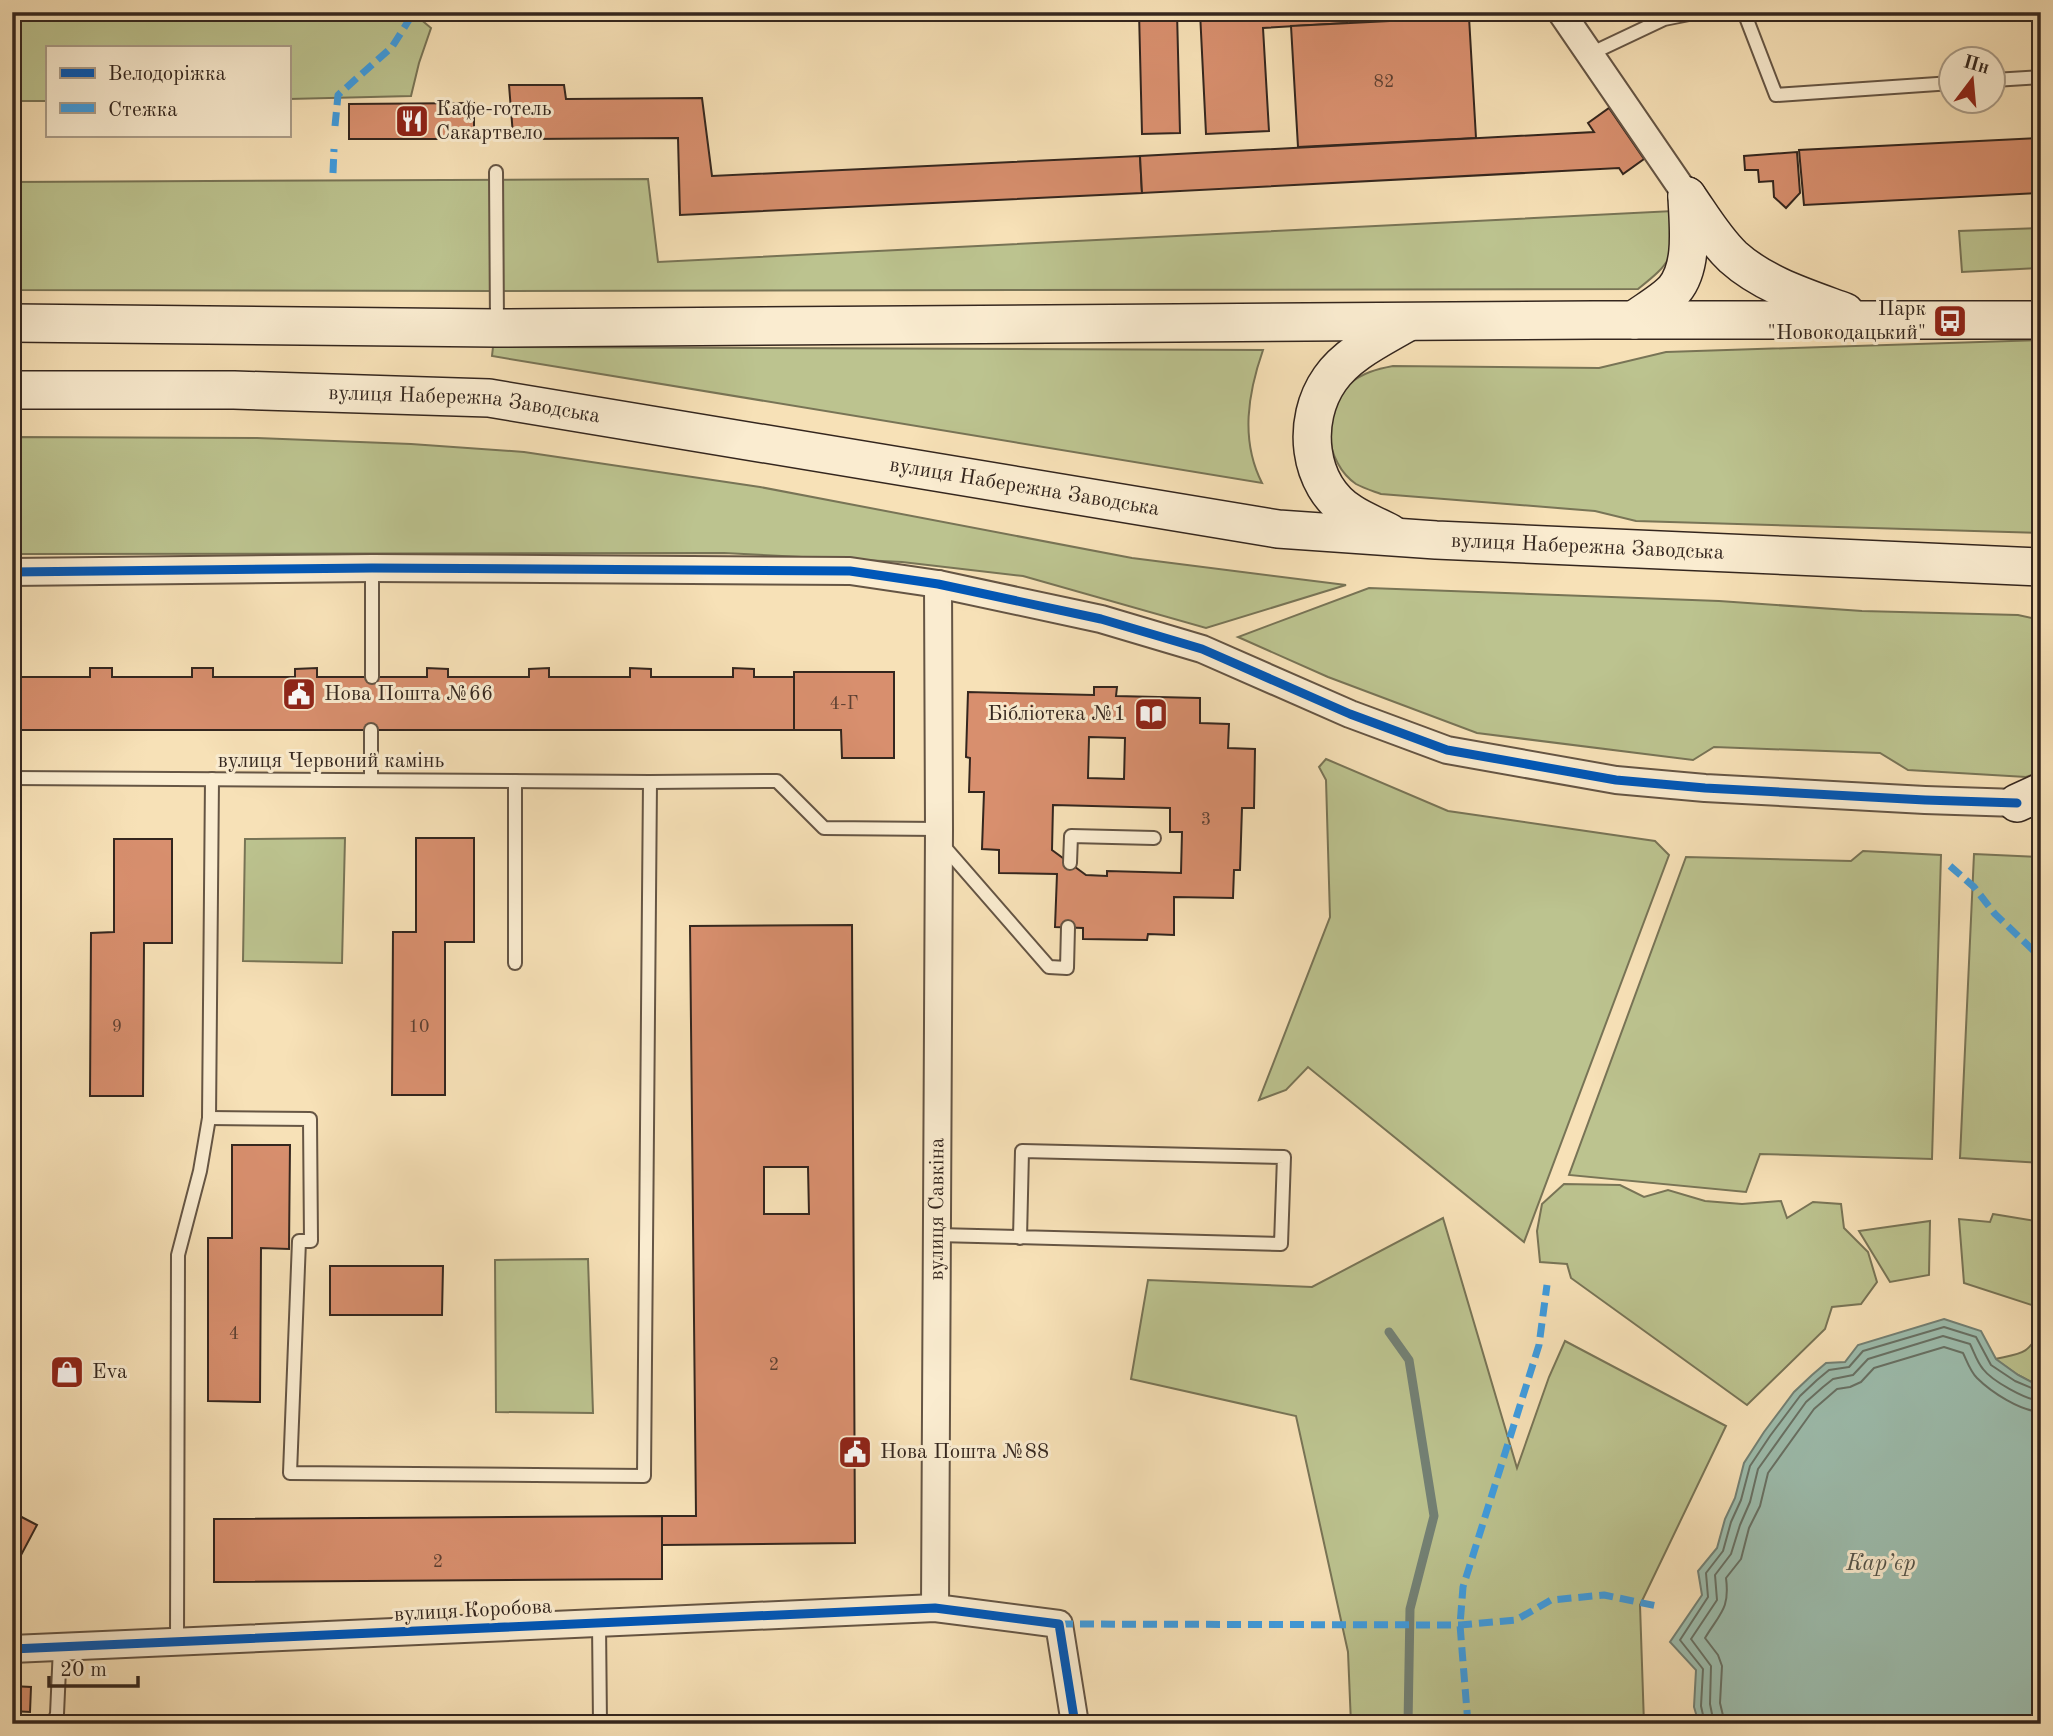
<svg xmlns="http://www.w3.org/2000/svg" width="2053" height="1736" viewBox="0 0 2053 1736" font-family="'Old Standard TT',serif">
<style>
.green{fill:#bcc38f;stroke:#787456;stroke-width:2}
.water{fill:#9dbeaf;stroke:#738175;stroke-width:2}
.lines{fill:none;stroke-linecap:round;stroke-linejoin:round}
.shore{stroke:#687266;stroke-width:2}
.stream{stroke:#738175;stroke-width:9}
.building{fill:#d88f6e;stroke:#34261e;stroke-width:2;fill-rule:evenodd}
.lane-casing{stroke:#655544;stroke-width:16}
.street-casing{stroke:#655544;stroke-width:30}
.secondary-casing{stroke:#34261e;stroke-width:40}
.lane{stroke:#faecd0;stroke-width:12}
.street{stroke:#faecd0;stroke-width:26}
.secondary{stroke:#faecd0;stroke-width:37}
.quiet{stroke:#3e9ce0;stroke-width:7;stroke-dasharray:14 7;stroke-linecap:butt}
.cycleway-casing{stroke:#faecd0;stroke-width:13}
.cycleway{stroke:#0057b8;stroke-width:9}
.labels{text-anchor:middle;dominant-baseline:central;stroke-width:6;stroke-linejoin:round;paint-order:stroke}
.number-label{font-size:18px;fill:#5d4032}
.poi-label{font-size:21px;fill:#34261e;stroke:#faecd0;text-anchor:start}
.street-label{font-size:21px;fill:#34261e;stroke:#faecd0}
.water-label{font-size:23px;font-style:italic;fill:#54544a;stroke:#faecd0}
</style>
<rect width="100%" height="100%" fill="#f7e1b7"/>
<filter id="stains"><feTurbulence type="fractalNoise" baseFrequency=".00286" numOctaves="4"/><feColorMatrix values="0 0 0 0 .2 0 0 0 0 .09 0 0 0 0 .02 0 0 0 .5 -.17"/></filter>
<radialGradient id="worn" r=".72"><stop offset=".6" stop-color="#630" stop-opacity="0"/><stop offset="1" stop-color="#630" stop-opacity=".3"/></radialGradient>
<g class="green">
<polygon points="12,12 412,12 431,28 419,63 411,96 289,99 289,47 47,47 47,101 12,101"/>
<path d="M648,179L658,262L1673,211C1673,257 1675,260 1638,289L497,291L12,290V182Z"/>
<polygon points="2041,228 2041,270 2037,268 1962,272 1959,231"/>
<path d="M2041,340V533L1636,521L1595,511L1381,494C1373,491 1363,488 1356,484C1325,463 1319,409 1349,384C1362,373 1377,369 1393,366L1599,368L1666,352Z"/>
<path d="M493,347L1263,350C1248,393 1240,440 1262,483L492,356Z"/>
<polygon points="12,437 257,438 411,444 524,452 760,487 1132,558 1346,585 1206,628 1023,576 902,562 724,553 12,554"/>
<polygon points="1369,588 1719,601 1862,611 2018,615 2041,620 2041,772 2026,777 1908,770 1880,753 1714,747 1693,760 1477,733 1328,677 1238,637"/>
<polygon points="1326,759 1448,811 1655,841 1669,855 1524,1242 1308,1067 1286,1090 1259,1100 1330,917 1326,780 1319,767"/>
<polygon points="345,838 342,963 243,961 245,839"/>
<polygon points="1863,851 1941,855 1932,1159 1760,1154 1746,1192 1569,1175 1686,857 1851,861"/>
<polygon points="1974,854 2041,857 2041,1163 1960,1158"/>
<polygon points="1564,1184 1620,1185 1644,1197 1668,1190 1705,1201 1742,1204 1781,1201 1787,1218 1813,1202 1841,1204 1844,1228 1868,1252 1877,1282 1861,1304 1832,1307 1825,1329 1747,1405 1571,1278 1567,1264 1540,1262 1537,1231 1542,1204"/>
<polygon points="1993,1214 2041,1222 2041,1308 1964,1283 1959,1219 1990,1222"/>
<polygon points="1443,1218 1517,1468 1549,1377 1565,1341 1726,1426 1640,1605 1644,1724 1351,1724 1348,1652 1296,1416 1131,1379 1148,1280 1312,1287"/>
<polygon points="1930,1221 1929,1275 1890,1282 1859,1231"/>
<polygon points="588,1259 593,1413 496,1412 495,1260"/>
<path d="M2041,1330V1387L2018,1375L1995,1359C2023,1353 2027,1355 2041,1330Z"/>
</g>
<polygon class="water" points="1944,1319 1981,1331 1996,1359 2018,1375 2041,1387 2041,1724 1699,1724 1694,1707 1696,1670 1670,1642 1702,1595 1698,1571 1717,1548 1725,1519 1735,1498 1744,1463 1764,1432 1794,1392 1812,1375 1826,1363 1845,1362 1858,1345"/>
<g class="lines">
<g class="shore">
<polyline points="1705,1724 1701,1706 1703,1669 1680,1640 1708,1597 1706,1573 1723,1551 1731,1522 1741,1500 1750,1466 1770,1436 1800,1396 1817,1380 1829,1370 1849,1367 1863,1351 1944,1327 1976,1337 1991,1365 2015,1381 2041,1392"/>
<path d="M1714,1724L1710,1704L1711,1666L1691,1639L1717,1600L1715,1575L1731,1554L1740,1525L1750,1502L1758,1469L1806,1402L1823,1387L1833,1379L1853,1375L1868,1359L1943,1336L1970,1344C1974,1352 1977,1362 1983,1369C1992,1381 2026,1400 2041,1401"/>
<path d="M1725,1724L1720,1703L1722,1666L1718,1655L1705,1638C1720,1613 1730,1609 1726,1578L1741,1559L1749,1528L1760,1506L1768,1473L1814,1409L1837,1389L1850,1387L1861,1382L1874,1368L1944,1347L1963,1353C1967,1361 1970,1371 1977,1378C1991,1392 2020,1411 2041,1412"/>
</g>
<polyline class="stream" points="1389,1332 1409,1360 1434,1516 1410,1609 1408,1724"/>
</g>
<g class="building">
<polygon points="1139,12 1177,12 1180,133 1142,134"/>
<polygon points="1200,12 1347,12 1347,23 1263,28 1269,131 1206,134"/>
<polygon points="1469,17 1476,138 1298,147 1291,26"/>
<polygon points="509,85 564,85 566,99 702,98 712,176 1140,156 1142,193 680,215 678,138 528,139 513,135"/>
<polygon points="474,103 474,139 349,139 349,104"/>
<polygon points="1609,108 1644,159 1623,174 1619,168 1142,193 1140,156 1594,132 1588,123"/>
<polygon points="2041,138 2041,193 1804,205 1799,150"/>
<polygon points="1797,152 1800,193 1786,208 1774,197 1773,181 1759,182 1758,170 1745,170 1744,156"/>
<polygon points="90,668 112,668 112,677 192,677 192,668 213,668 213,677 295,677 295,669 317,668 317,677 427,677 427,668 448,669 448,677 529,677 529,669 549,668 549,677 630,677 630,668 651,669 651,677 733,677 733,668 754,669 754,677 794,677 794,730 12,730 12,677 90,677"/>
<polygon points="794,672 894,672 894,758 842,758 841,730 794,730"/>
<path d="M1094,687H1117L1116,696L1200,698V723L1229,724L1228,748L1255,749L1254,808H1242L1240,870H1234L1233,898L1174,897V935L1148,934L1147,940L1083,939V928L1055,927L1057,874L999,873V850L982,849L984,792H969L970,758L966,757L968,692L1094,695ZM1089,737L1125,738L1124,779L1088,778ZM1053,805L1170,808V832H1182L1181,873L1107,871V876L1086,875L1052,850Z"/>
<polygon points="416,838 474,838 474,942 445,942 445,1095 392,1095 393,932 416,932"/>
<polygon points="114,839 172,839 172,943 144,943 143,1096 90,1096 91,933 114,932"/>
<path d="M852,925L855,1543L662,1545V1516H696L690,926ZM764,1167H808L809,1214H764Z"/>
<polygon points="232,1145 290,1145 289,1249 261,1248 260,1402 208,1401 208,1238 232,1238"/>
<polygon points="330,1266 443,1266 442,1315 330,1315"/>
<polygon points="12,1512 37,1525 12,1572"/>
<polygon points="662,1516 662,1579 214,1582 214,1519"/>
<polygon points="12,1686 31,1687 30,1712 12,1711"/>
<polygon points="1018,1717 1018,1724 750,1724"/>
</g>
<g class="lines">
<g class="lane-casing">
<g id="lane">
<polyline points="1744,12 1776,95 1952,83"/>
<polyline points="1590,54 1664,19 1699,12"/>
<polyline points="1994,80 2041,77"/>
<polyline points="496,172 497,324"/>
<polyline points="372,677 372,568"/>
<polyline points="371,730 371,780"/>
<polyline points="12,778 650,782 777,781 824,828 939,829"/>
<polyline points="941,843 1049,967 1067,968 1068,927"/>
<polyline points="1070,863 1071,836 1154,838"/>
<polyline points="515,963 515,781"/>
<polyline points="209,1118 310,1119 311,1241 299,1241 290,1473 644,1476 650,782"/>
<polyline points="937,1235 1281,1244 1284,1157 1022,1151 1020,1238"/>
<polyline points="599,1623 600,1724"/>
<polyline points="177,1642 178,1255 200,1171 209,1118 212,779"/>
<polyline points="53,1724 57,1714 60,1647"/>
</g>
</g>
<g class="street-casing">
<g id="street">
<polyline points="1561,12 1687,196"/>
<polyline points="12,572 372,568 850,571 938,584 1101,619 1202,649 1350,714 1447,750 1616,780 1705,788 1925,800 2017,803"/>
<path id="s1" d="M935,1608L939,829L938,584"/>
<polyline points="12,1649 935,1608 1059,1624 1075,1724"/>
</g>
</g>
<g class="secondary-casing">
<g id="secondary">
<path d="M1687,196C1701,216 1715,240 1733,257C1764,285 1807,298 1845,312"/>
<path d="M1634,320C1646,311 1664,301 1674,290C1694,266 1688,225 1687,196"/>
<polyline points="12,323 497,328 1594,320 2041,320"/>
<path id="s2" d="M12,390H234L489,398L1278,529L1436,540L2041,567"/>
<path d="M1390,533C1377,526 1363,521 1351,513C1307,485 1301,420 1330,379C1348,353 1381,338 1408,322"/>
<polyline points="2017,803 2041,792"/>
</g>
</g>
<use href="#lane" class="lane"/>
<use href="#street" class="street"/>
<use href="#secondary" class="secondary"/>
<g class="quiet">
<polyline points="335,126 338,95 392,47 414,12"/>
<polyline points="333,173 334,149"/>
<polyline points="1950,866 1974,887 1995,914 2034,951 2041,962"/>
<polyline points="1059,1624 1460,1625 1516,1620 1551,1600 1604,1595 1657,1606"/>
<polyline points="1468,1724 1460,1625 1463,1587 1539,1345 1547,1285"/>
</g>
<g class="cycleway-casing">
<g id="cycleway">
<polyline points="12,572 372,568 850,571 938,584 1101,619 1202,649 1350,714 1447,750 1616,780 1705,788 1925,800 2017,803"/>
<polyline points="12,1649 935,1608 1059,1624 1075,1724"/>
</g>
</g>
<use href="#cycleway" class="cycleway"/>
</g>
<defs>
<g id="restaurant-square" transform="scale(1.75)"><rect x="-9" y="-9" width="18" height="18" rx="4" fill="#8f2418" stroke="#faecd0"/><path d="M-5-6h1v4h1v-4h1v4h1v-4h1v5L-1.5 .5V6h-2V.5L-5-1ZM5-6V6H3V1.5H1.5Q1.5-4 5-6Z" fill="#fff"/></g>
<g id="bus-square" transform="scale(1.75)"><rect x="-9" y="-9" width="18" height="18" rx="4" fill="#8f2418" stroke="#faecd0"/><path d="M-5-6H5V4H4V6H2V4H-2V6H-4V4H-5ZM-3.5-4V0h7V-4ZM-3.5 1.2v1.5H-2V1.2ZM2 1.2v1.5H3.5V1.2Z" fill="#fff"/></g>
<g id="civic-square" transform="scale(1.75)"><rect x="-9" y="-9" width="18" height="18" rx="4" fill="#8f2418" stroke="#faecd0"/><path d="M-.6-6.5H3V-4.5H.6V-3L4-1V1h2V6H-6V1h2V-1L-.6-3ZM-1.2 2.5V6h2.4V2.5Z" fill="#fff"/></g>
<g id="library-square" transform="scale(1.75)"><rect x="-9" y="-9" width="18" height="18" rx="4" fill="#8f2418" stroke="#faecd0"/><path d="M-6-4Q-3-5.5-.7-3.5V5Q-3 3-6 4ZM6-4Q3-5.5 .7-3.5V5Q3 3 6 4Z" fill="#fff"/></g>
<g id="shop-square" transform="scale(1.75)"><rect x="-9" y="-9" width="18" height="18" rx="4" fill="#8f2418" stroke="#faecd0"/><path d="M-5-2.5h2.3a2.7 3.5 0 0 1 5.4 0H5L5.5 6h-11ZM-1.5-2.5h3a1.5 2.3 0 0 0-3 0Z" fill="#fff"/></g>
</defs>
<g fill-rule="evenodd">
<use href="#restaurant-square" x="412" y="121"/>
<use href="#bus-square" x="1950" y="321"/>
<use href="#civic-square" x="299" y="694"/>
<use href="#library-square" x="1151" y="714"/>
<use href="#shop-square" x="67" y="1372"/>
<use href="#civic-square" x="855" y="1452"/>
</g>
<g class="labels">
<g class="number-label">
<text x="1384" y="82">82</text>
<text x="844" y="704">4-Г</text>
<text x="1206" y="820">3</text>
<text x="117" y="1027">9</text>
<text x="419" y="1027">10</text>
<text x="234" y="1334">4</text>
<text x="774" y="1365">2</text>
<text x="438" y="1562">2</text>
</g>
<g class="poi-label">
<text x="436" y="109">Кафе-готель<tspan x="436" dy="24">Сакартвело</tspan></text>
<text x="1926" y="309" text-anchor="end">Парк<tspan x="1926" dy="24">"Новокодацький"</tspan></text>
<text x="324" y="694">Нова Пошта №66</text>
<text x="1126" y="714" text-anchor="end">Бібліотека №1</text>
<text x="92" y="1372">Eva</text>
<text x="880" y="1452">Нова Пошта №88</text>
</g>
<g class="street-label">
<text stroke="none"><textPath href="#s2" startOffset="453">вулиця Набережна Заводська</textPath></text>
<text stroke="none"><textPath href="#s2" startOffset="1020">вулиця Набережна Заводська</textPath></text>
<text stroke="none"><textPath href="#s2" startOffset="1587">вулиця Набережна Заводська</textPath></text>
<text x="331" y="761">вулиця Червоний камінь</text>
<text stroke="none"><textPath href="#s1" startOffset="399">вулиця Савкіна</textPath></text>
<text transform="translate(473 1611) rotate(-3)">вулиця Коробова</text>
</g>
<g class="water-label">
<text x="1881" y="1563">Кар’єр</text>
</g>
</g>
<rect width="2053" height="1736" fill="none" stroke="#f7e1b7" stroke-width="42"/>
<rect x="14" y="14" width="2025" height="1708" fill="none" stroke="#34261e" stroke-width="3.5"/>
<rect x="21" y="21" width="2011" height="1694" fill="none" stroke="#34261e" stroke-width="2"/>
<rect x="46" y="46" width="245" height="91" fill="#faecd0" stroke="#ab9d89" stroke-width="2"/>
<rect x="60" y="68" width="35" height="10" fill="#0057b8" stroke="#ab9d89" stroke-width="2"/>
<text x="108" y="80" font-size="21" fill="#34261e">Велодоріжка</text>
<rect x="60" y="103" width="35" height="10" fill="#3e9ce0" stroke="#ab9d89" stroke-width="2"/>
<text x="108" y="116" font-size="21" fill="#34261e">Стежка</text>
<g transform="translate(1972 80) rotate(16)"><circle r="33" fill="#faecd0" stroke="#ab9d89" stroke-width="2"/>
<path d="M0-5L12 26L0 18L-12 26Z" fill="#8f2418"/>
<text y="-10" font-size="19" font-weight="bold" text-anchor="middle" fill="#34261e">Пн</text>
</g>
<path d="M49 1676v10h89v-10" fill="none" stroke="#34261e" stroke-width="3.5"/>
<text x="60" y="1676" font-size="21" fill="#34261e" stroke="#faecd0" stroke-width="5" paint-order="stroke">20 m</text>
<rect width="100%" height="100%" filter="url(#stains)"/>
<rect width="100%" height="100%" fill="url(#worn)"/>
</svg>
